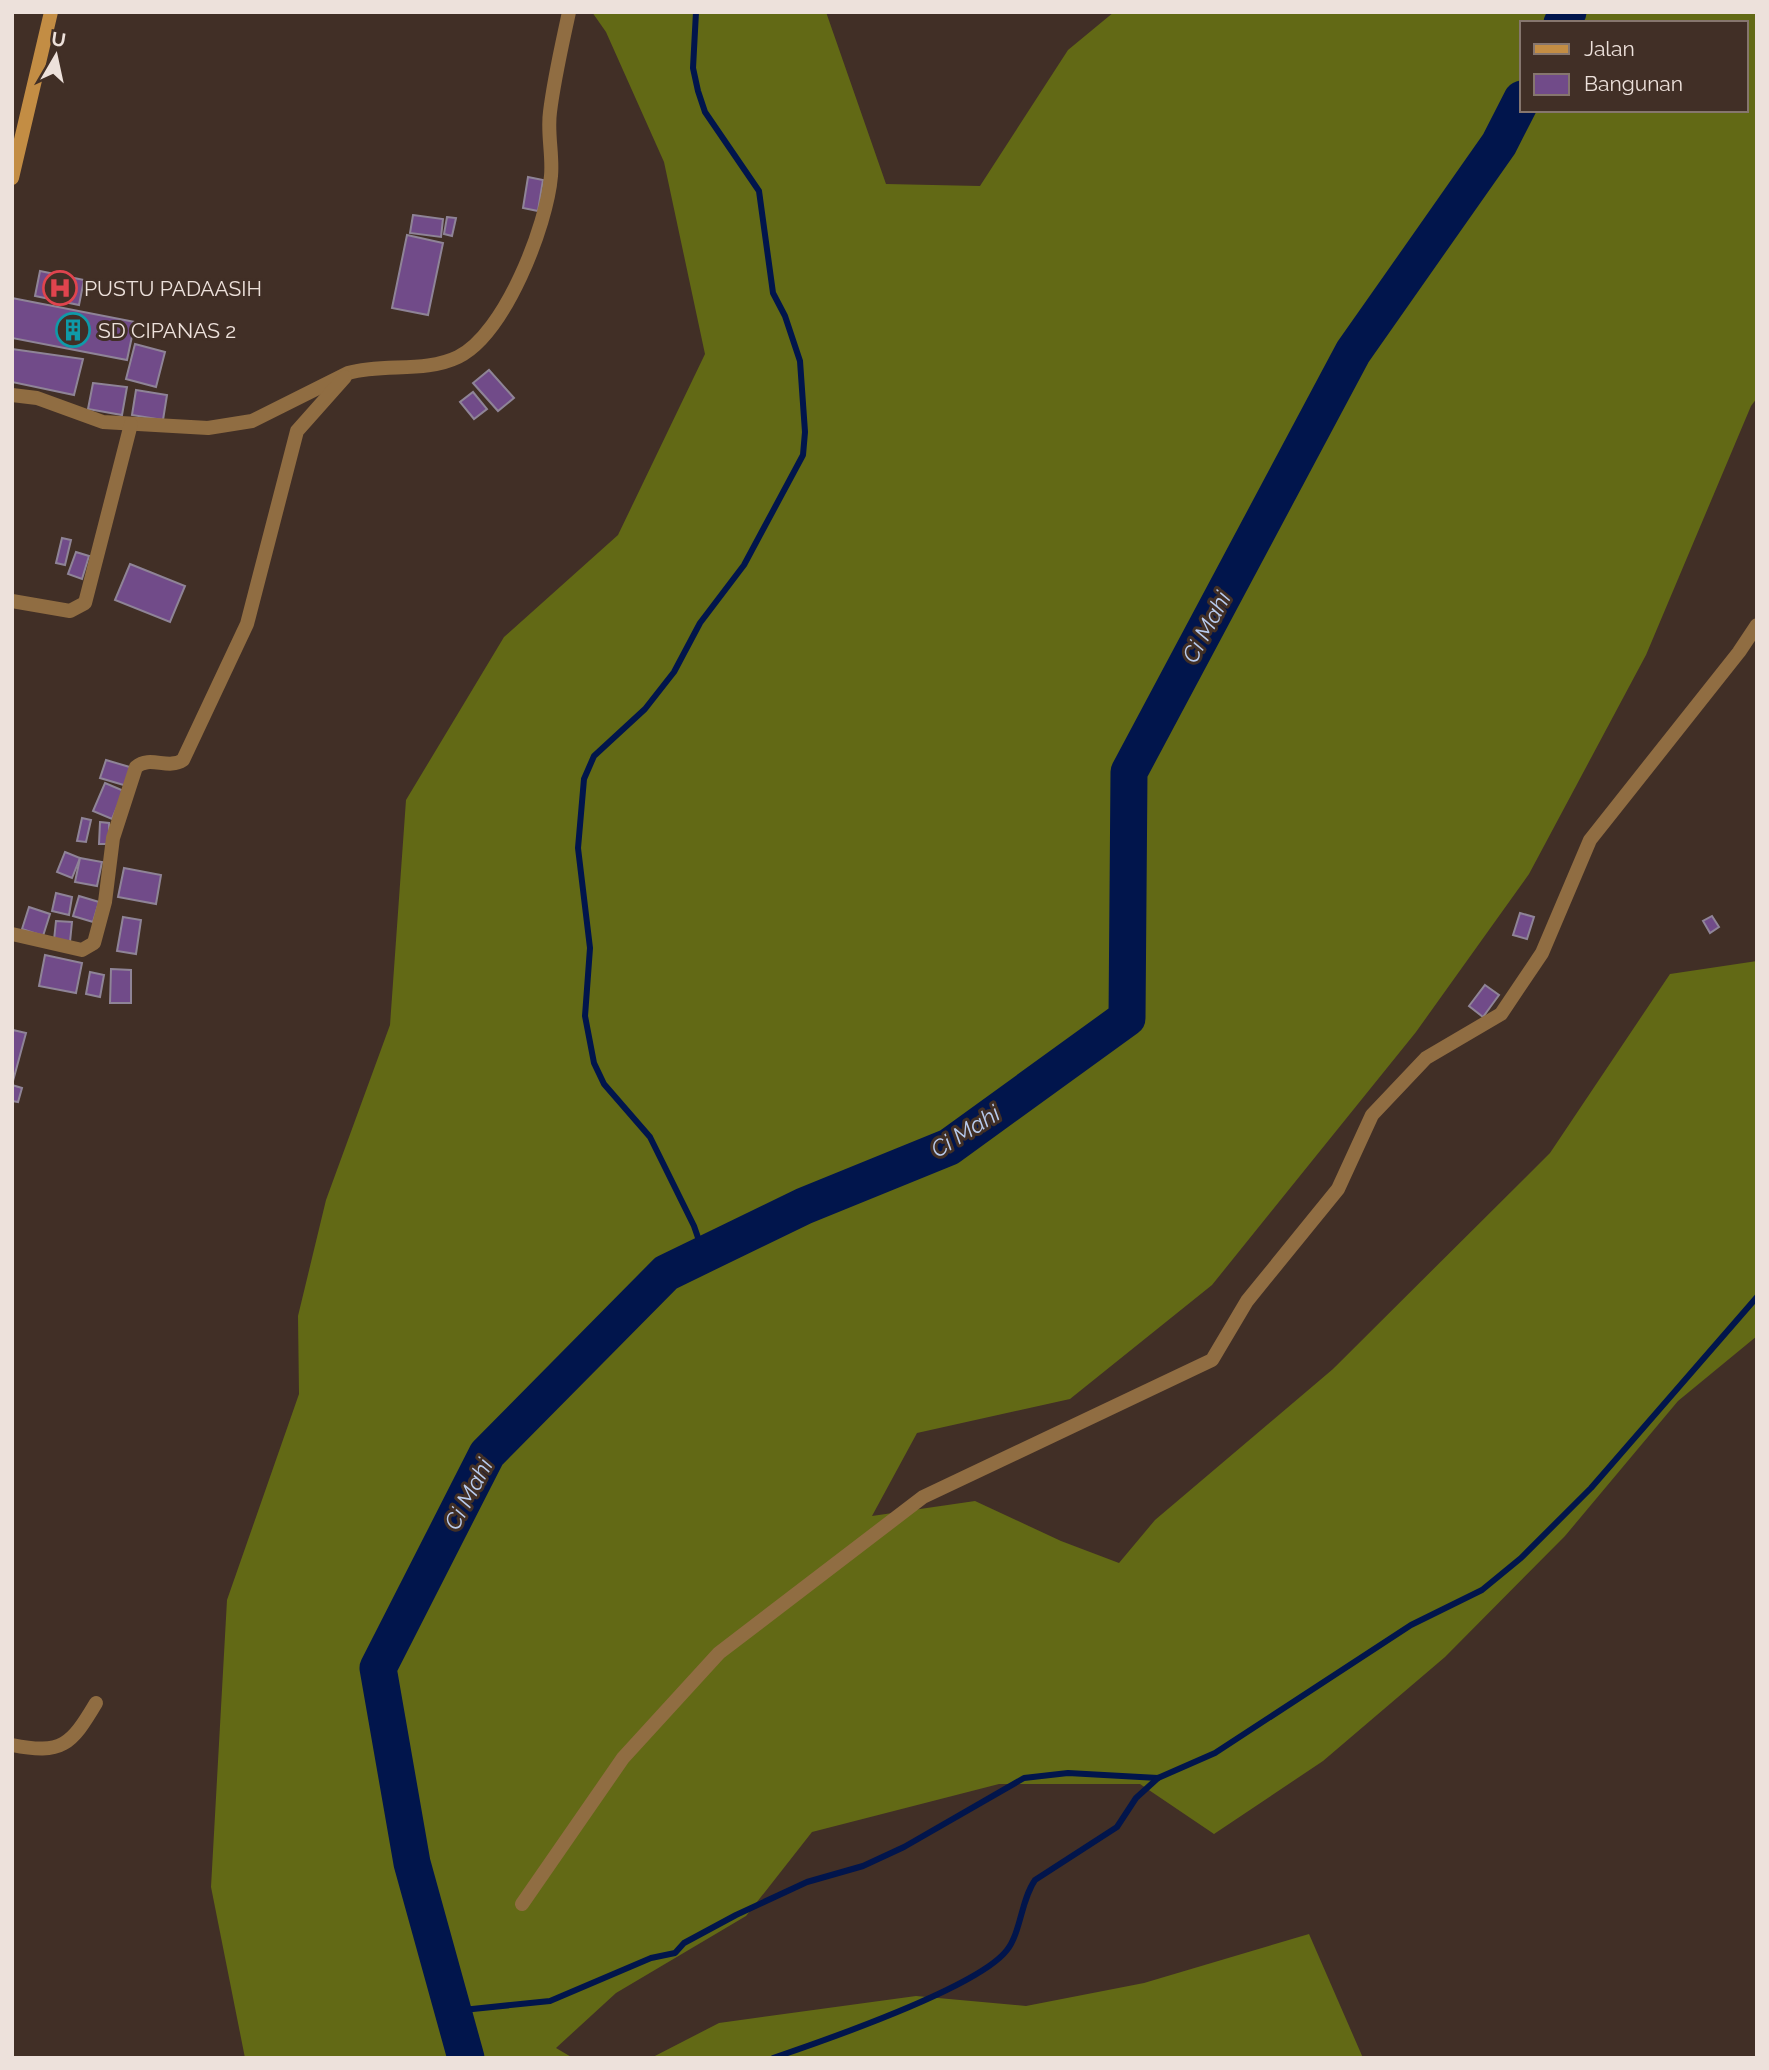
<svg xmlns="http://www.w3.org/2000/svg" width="1769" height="2070" viewBox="0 0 1769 2070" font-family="Raleway,sans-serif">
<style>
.forest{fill:#626915;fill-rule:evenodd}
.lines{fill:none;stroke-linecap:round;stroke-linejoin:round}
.stream{stroke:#01154c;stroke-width:6}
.river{stroke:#01154c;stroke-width:37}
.building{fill:#714b89;stroke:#8f8497;stroke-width:2}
.street{stroke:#906d42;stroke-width:14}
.secondary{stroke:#c38d44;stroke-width:14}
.labels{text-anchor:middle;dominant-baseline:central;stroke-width:6;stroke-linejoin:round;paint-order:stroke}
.poi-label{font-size:21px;fill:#ede1db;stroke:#412f26;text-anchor:start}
.water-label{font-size:23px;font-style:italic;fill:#b8cbee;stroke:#412f26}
</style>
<rect width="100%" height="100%" fill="#412f26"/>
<g class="forest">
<path d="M592,12H826L886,184L980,186L1068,50L1114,12H1757V398L1751,406L1646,655L1529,874L1416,1032L1212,1285L1070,1399L917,1433L872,1516L975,1501L1061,1541L1119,1563L1155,1520L1333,1369L1550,1153L1670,974L1757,961V1336L1678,1401L1565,1536L1445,1657L1323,1761L1214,1834L1140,1784H999L812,1832L746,1916L616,1993L556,2048L573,2058H245L211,1887L227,1600L299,1394L298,1316L326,1200L390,1025L406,800L504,637L618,535L705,354L664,162L606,32ZM1522,23H1746V110H1522Z"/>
<polygon points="1309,1934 1363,2058 651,2058 719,2023 916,1996 1026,2006 1144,1983"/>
</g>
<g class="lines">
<g class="stream">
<polyline points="696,12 693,68 698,91 705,112 759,191 773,293 785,316 800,361 805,432 803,455 744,565 700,623 674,672 645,709 594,756 584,779 578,848 590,948 585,1016 594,1063 604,1084 650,1137 694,1226 704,1255"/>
<polyline points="453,2011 550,2001 651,1958 675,1953 684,1943 736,1915 807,1882 863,1866 904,1847 1024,1778 1068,1773 1158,1778 1215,1753 1411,1625 1482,1590 1521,1558 1591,1488 1757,1297"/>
<path d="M773,2058C823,2041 979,1987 1007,1950C1021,1932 1021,1900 1035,1880L1117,1827L1136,1798L1158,1778"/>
</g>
<g class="river">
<polyline points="1562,23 1568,12"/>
<polyline points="466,2058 412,1863 378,1668 487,1454 666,1273 804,1206 949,1147 1127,1018 1129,772 1353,352 1499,144 1522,99"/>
</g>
</g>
<g class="building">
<polygon points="528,177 543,180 538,211 523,208"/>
<polygon points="413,215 443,219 441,237 410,233"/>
<polygon points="447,217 456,218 452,236 444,234"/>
<polygon points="407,235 443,243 428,315 392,308"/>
<polygon points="40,271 84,280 79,305 35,296"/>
<polygon points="12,298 135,322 127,360 12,338"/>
<polygon points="135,344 165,352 156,387 126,379"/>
<polygon points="12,349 83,359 74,395 12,382"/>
<polygon points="489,370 514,398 498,411 473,383"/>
<polygon points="93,383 127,387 122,415 88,409"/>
<polygon points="136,390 167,395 163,420 132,415"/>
<polygon points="473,392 487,409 474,419 460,402"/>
<polygon points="62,538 71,540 65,565 56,563"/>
<polygon points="76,552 89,556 82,579 68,574"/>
<polygon points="130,564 185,586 170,622 115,600"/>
<polygon points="106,760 133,768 127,786 100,778"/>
<polygon points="105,783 124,791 112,819 93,811"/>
<polygon points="82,818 91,820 86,842 77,841"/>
<polygon points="100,822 109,823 109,844 99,844"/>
<polygon points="65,852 80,858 72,878 57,872"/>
<polygon points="80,858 102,862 97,886 75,882"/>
<polygon points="124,868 161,875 156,904 118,897"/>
<polygon points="56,893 72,897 69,915 52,911"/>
<polygon points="79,896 99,902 93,922 73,916"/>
<polygon points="29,907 50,914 43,936 22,929"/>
<polygon points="1520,913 1534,917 1527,939 1513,935"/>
<polygon points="1712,916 1719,927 1710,933 1703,921"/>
<polygon points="123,917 141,920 136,954 117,951"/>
<polygon points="56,921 72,922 70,942 54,940"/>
<polygon points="45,955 82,963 76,993 39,986"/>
<polygon points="111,969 131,970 131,1003 110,1003"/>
<polygon points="90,972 104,975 100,997 86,994"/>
<polygon points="1485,985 1499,995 1483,1017 1469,1006"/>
<polygon points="13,1030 26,1033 13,1081 12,1081"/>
<polygon points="12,1085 22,1088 18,1102 12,1101"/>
</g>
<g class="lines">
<g class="street">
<path d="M12,395L37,398L103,422L208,428L252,421L348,373C384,363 425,373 458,357C505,334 547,225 551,176C553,155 547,133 550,112C554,79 562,45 569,12"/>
<polyline points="12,601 70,611 85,603 131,424"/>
<path d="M12,934L82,950L94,943L105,902L113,838L136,767C150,755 168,770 183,760L247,624L297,431L345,377"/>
<path d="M12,1745C62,1755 71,1745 96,1703"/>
<polyline points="522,1904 623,1758 719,1653 923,1497 1212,1360 1247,1301 1338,1189 1372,1115 1426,1058 1501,1014 1542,953 1590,840 1739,652 1757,625"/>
</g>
<polyline class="secondary" points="12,178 51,12"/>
</g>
<defs>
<g id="hospital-ring" transform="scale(1.75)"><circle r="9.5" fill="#412f26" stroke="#e0444e" stroke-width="1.5"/><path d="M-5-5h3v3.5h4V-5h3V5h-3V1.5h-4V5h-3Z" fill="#e0444e"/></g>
<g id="building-ring" transform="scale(1.75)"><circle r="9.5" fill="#412f26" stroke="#0f9aa8" stroke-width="1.5"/><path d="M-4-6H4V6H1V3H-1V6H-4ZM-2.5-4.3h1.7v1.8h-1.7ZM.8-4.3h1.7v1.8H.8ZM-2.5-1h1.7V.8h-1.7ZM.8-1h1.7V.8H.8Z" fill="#0f9aa8"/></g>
</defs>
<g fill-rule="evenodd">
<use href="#hospital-ring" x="60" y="288"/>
<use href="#building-ring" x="73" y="330"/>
</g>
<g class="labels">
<g class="poi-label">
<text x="84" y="288">PUSTU PADAASIH</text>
<text x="98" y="330">SD CIPANAS 2</text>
</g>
<g class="water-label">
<text transform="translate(1206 627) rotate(-62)">Ci Mahi</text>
<text transform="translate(965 1131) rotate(-32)">Ci Mahi</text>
<text transform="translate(468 1494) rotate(-62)">Ci Mahi</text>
</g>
</g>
<rect width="1769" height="2070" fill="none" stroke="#ede1db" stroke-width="28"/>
<rect x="1520" y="21" width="228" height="91" fill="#412f26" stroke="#86766e" stroke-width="2"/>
<rect x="1534" y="44" width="35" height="10" fill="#c38d44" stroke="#86766e" stroke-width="2"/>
<text x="1584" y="56" font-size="21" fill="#ede1db">Jalan</text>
<rect x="1534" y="74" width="35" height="21" fill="#714b89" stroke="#86766e" stroke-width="2"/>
<text x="1584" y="91" font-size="21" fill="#ede1db">Bangunan</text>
<g transform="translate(56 56) rotate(9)" stroke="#412f26" stroke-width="5" paint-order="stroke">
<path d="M0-5L12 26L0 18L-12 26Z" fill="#ede1db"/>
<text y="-10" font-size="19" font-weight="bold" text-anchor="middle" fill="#ede1db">U</text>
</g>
</svg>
